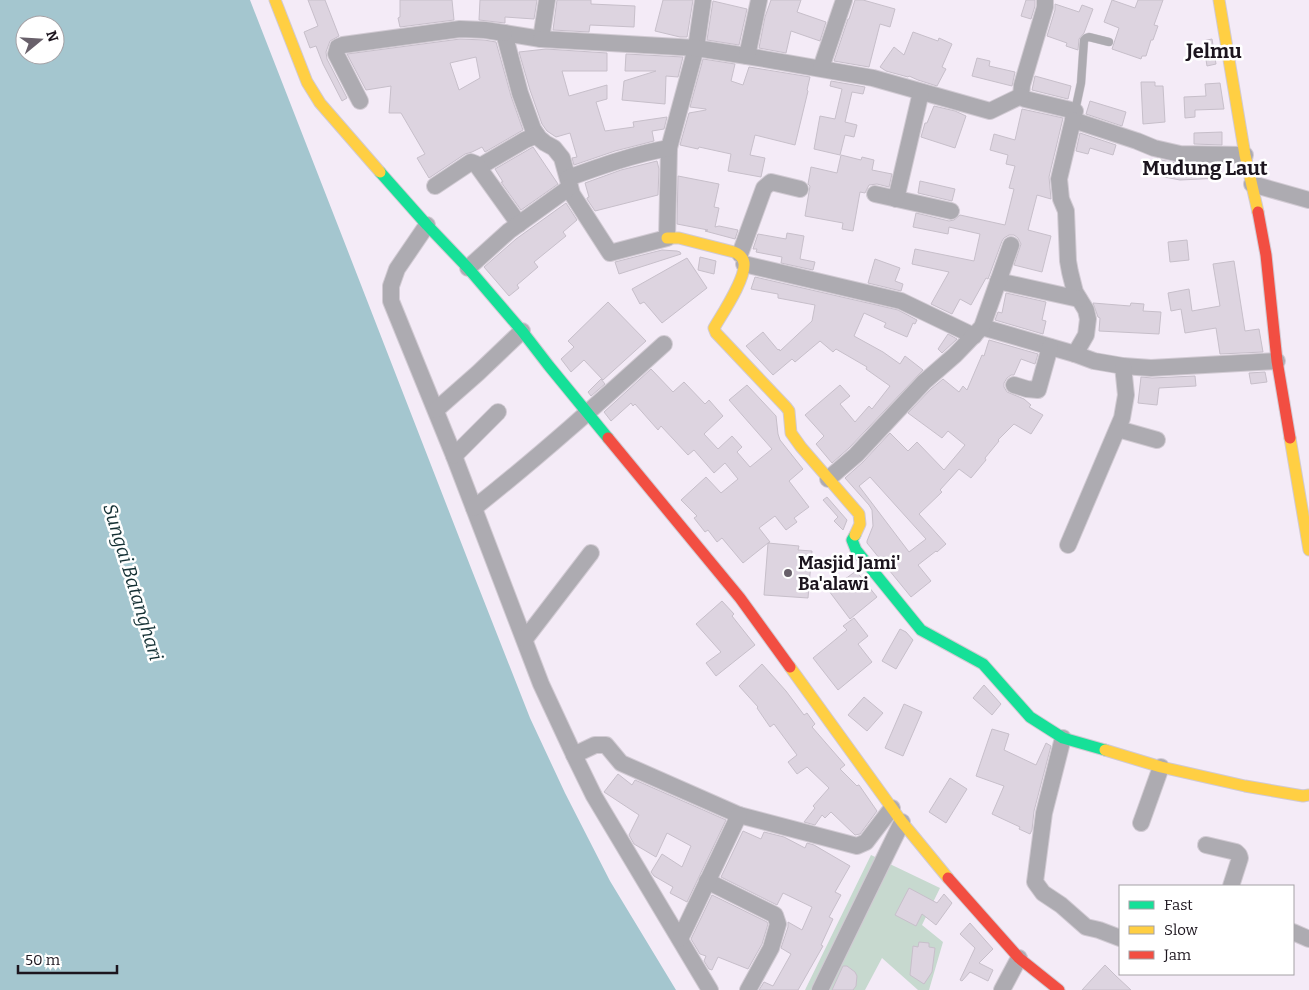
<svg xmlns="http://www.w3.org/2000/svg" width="1309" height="990" viewBox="0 0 1309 990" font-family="Bitter,serif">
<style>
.green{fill:#c7d9cf}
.water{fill:#a4c6cf;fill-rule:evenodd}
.building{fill:#ddd4e0;stroke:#c7bfca;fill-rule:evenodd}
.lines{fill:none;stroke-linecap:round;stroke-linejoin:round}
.lane-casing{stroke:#d1cad3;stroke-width:9}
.street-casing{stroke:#d1cad3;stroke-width:18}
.fast-casing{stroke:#d1cad3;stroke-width:13}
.slow-casing{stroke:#d1cad3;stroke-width:13}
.jam-casing{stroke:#d1cad3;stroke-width:13}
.lane{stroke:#adabb1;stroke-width:8}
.street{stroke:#adabb1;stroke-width:16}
.fast{stroke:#16e098;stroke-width:11}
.slow{stroke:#ffcf43;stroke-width:11}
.jam{stroke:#f24e42;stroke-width:11}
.poi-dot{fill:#68606a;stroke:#fff;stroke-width:2}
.labels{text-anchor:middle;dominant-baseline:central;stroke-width:5;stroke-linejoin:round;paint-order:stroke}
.poi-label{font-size:18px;font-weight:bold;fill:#1c151e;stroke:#fff;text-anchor:start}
.water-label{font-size:19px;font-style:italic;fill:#132f33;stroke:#fff}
.quarter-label{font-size:20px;font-weight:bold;fill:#1c151e;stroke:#fff}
</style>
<rect width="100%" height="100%" fill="#f4ebf7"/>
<polygon class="green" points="871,855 940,888 922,925 943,942 929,990 918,990 882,958 865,990 805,990"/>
<path class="water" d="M0,0H250L342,236L471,568L530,718L565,793L610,881L676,990H0ZM25,25H55V55H25Z"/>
<g class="building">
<polygon points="308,0 325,0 339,36 330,41 326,52 327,59 347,98 342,101 323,64 316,46 310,48 304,32 318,26"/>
<polygon points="400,0 452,0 454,20 400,27 398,18 400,17"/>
<polygon points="480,0 537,0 534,19 505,17 505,23 479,20"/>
<polygon points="557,0 591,0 591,4 635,6 634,27 590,25 589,32 553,30"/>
<polygon points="663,0 693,0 687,37 680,37 655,31"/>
<polygon points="771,0 801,0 797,12 826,22 820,41 791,31 786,53 759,48 765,17"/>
<polygon points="855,0 863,0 895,9 890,27 880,24 869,67 834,61 848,19 849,19"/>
<polygon points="1026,0 1035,0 1035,6 1031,19 1021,16"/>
<polygon points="1112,0 1135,8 1138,0 1163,0 1154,25 1158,26 1153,40 1151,40 1146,56 1142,56 1141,59 1112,49 1119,28 1104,22"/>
<polygon points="713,1 747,9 739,45 707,40"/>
<polygon points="1055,4 1079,12 1082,5 1093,9 1084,33 1079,39 1078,50 1066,46 1067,43 1047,36 1055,10"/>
<polygon points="913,32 938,41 939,38 952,44 942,67 946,69 937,86 918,80 909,76 908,77 886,71 880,67 894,47 904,55"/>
<path d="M460,39L484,40L496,42L511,96L523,130L485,152L482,147L472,152L465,154L429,178L417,158L425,154L401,113H389L391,86L366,90L347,54ZM476,57L480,78L459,90L450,63Z"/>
<polygon points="1212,39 1216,64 1207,66 1203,41"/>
<polygon points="546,49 607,53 607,71 562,71 569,96 607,85 607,99 596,102 605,131 634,127 633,122 667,117 664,129 652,131 654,141 615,151 574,165 572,158 577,157 570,133 556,137 547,131 542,124 530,90 519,52"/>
<polygon points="626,54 683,57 678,77 666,76 665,104 622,100 624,81 656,71 625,71"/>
<polygon points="977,58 990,61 989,66 1015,72 1012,86 972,76"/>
<polygon points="703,59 735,64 731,81 743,85 749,67 810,77 807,90 808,91 795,145 755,135 750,155 765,158 761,177 728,171 731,154 699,147 698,149 680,145 689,113 706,110 706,109 690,107"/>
<polygon points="1035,76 1071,86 1068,99 1032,90"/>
<polygon points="831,81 865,87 863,94 852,92 845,122 857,125 854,137 845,135 840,155 814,149 820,116 835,119 842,89 830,86"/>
<polygon points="1141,82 1155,82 1155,86 1163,86 1165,122 1143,124"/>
<polygon points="1220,83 1224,109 1195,110 1195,117 1185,118 1184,97 1206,96 1205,84"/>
<polygon points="1090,101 1126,112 1122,126 1086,114"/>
<polygon points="934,106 955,111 966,116 955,148 921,137 925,123 927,123"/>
<polygon points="1022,109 1063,118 1049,177 1051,199 1037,195 1028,230 1051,236 1042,272 1014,265 1021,244 1018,238 1014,235 1009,235 1004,238 1002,241 988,279 986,278 971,305 960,299 952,314 931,304 949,272 912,264 915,249 974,261 980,234 949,227 948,234 913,227 916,213 949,221 954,220 960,215 1005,225 1014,189 1009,188 1015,166 1006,164 1008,155 990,150 994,134 1015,140"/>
<polygon points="1222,132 1222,145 1194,144 1194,133"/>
<polygon points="1080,133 1116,145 1113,155 1090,148 1088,154 1076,151"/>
<polygon points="533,147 558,184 521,210 501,182 503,182 495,169"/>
<polygon points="841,155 861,160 862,157 874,160 872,170 892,174 889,187 877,184 869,185 865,193 860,192 853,231 842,229 843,223 805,216 810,186 808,184 811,167 837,173"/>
<polygon points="1157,159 1180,164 1221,165 1222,178 1180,180 1154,175"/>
<polygon points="657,161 659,169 658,195 595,211 587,199 587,198 589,197 585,183 621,170"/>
<polygon points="678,176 719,184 714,207 719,208 715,227 719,226 738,230 735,239 705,231 708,230 677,224"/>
<polygon points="920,181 955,189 952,201 918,193"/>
<polygon points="566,203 577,220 563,232 566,236 534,262 538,267 517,285 519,288 509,296 484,267 516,239"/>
<polygon points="787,233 804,236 800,259 815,262 813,270 781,263 782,257 756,252 757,249 753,249 758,234 786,239"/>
<polygon points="1187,240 1189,260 1170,262 1168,242"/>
<polygon points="662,250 677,251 680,252 681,254 619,274 615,262"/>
<polygon points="700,257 716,261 714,274 698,270"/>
<polygon points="687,258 707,288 662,323 644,302 640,304 632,289"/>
<polygon points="875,259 900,268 895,281 903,284 901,291 868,283"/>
<polygon points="1234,261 1245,331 1259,329 1263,352 1220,354 1216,328 1185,333 1181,309 1171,311 1168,293 1189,289 1192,311 1220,306 1213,264"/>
<polygon points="755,277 898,310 917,320 915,324 913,323 907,337 884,327 886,323 864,313 854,336 883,352 900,364 905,356 923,370 849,448 832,463 816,444 824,436 805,415 840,385 850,396 840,404 855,422 869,406 872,409 890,386 866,369 867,367 836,349 833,352 820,341 795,362 792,359 773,375 746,346 763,332 778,350 779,349 780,351 812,321 815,305 778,298 778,294 751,289"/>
<polygon points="1006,293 1046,302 1042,320 1046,321 1043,334 995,320 998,312 1002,313"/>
<polygon points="608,302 646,341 603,380 584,360 571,372 561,359 574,347 568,341"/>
<polygon points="1093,303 1130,306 1131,303 1144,304 1143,311 1161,312 1159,334 1099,331 1100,318 1098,317"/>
<polygon points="948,334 957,339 942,353 938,349"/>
<path d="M989,340L1038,354L1035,364L1021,359L1014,375H1011L1007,378L1004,383V387L1007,392L1024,399L1031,405L1029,407L1043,415L1031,434L1014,424L998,440L999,441L985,458L986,460L971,478L959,469L940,490L942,492L919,514L946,544L937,552L936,551L918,565L931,581L911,597L867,543V541L873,526L872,510L869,505L845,478L863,462L890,433L908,451L917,442L944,470L965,445L948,431L942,438L908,413L931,389L943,379L959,392L963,386L967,390L982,355L984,356ZM870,477L926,539L909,552L859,486Z"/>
<polygon points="651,369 673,392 684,382 705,404 709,400 723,416 704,434 718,449 732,436 742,447 737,452 750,467 772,449 729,400 747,385 776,416 778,434 780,440 803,469 789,481 809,507 794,518 797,522 786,530 775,516 759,528 770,542 768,543 799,546 798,550 812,551 808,598 764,595 768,543 743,563 722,538 717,542 708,530 705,532 694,518 697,516 681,500 706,477 721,493 738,479 725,463 714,473 694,450 688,455 661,426 658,430 635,404 633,406 631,403 611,421 604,412"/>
<polygon points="1265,372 1267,382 1251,384 1249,373"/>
<polygon points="1195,376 1196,386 1159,388 1157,405 1138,403 1141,377 1152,378"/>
<polygon points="601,379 605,384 591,396 588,392"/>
<polygon points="827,497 847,520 843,530 834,521 838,517 823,500"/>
<polygon points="856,571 877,597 850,619 829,591"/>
<polygon points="722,601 734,614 732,616 755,645 716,676 706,663 721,652 696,624"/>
<polygon points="854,618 868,636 858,644 872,662 838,690 813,658 847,630 843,626"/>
<polygon points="900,629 906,632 913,640 896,669 882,661"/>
<polygon points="762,664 786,691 804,715 807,713 815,724 812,727 845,765 840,769 857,786 858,785 859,785 877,811 860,834 855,835 831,812 825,818 822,815 815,825 804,822 815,808 813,806 829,788 807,767 797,774 788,762 797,755 774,724 770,727 757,708 758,707 739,686"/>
<polygon points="984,685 1001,704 992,715 973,698"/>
<polygon points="864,697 883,713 867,731 848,715"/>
<polygon points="904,704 922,712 903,756 885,748"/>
<polygon points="992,729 1009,734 1004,750 1036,765 1046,743 1051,746 1034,811 1032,830 1030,834 1019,829 1020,827 992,814 1004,786 976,776"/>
<polygon points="618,774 632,785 635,780 726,820 687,902 670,893 673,887 654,876 651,872 662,854 682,867 691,846 667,833 656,857 634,844 629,835 639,815 604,792"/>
<polygon points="950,778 967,789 946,823 929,812"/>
<polygon points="743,831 761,839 764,832 784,837 805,848 807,843 814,845 850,866 835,892 841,895 829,917 833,919 821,945 823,946 798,990 759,990 764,982 773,986 791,954 781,948 788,927 788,922 802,930 812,907 783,893 777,905 721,877"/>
<polygon points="909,888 937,903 944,894 952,903 936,925 922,914 916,926 895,915"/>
<polygon points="712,895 767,922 768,924 762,944 748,969 718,957 712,970 709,969 704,961 706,956 700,954 691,939"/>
<polygon points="970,923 993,949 979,963 993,970 988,981 970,972 962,981 960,980 975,948 960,934"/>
<polygon points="919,942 929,943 929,947 935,948 932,972 924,984 910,975 913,946 918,947"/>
<polygon points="1105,965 1116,976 1131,990 1082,990"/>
<polygon points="843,966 847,966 855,972 857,976 856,986 853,990 832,990"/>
</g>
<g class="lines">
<g class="lane-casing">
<polyline id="lane" points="1075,111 1081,83 1084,40 1086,38 1089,37 1109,42"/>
</g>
<g class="street-casing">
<g id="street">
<polyline points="547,0 541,39 504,33 520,93 533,129 539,138 545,143 554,148 562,158 572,194 610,253 667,238 669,148 696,48 703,0"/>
<polyline points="1045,0 1045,7 1022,85 1021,96 1025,99 1075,111 1073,120 1137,141 1154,148 1180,154 1245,155"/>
<polyline points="541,39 696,48 747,56 873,78 990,111 1021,96"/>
<polyline points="747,56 759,0"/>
<polyline points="821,68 844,0"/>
<polyline points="360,101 336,54 338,47 343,45 460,29 485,30 504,33"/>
<polyline points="1073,120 1059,179 1061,199 1066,211 1068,261 1070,272 1075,292 1086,310 1088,319 1086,335 1075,354"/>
<polyline points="479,167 525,140 537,135"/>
<path d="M568,178C601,166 635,154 669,148"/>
<polyline points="1252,184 1309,200"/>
<polyline points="435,186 471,162 476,164 519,224"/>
<polyline points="875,194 951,211"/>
<polyline points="896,199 921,92"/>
<polyline points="427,225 397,269 391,286 391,301 454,456 541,684 574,755 594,796 710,990"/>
<polyline points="740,254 764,188 771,182 800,189"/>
<polyline points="744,264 901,301 974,336"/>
<polyline points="468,268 509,231 570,187"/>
<polyline points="998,281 1079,299"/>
<polyline points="982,327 1075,354 1094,361 1123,366 1151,368 1277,361"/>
<polyline points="1014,385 1027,389 1038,390 1050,347"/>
<polyline points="436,410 478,373 522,331"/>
<polyline points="1118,429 1157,440"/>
<polyline points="454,456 498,412"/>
<polyline points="828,479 856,455 924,382 955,355 982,327 1011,245"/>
<path d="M474,508C540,456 602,400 664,344"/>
<polyline points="1068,545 1122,418 1126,395 1123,366"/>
<polyline points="525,639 591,553"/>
<polyline points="1063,738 1044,813 1035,882 1043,893 1061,905 1086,927 1099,930 1120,938"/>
<polyline points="574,755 595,745 606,745 621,763 739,815 857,846 866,842 892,808"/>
<polyline points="1141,823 1161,767"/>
<polyline points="1206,845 1236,852 1239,855 1240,858 1231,886"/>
<polyline points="707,881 775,915 778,924 771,948 748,990"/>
<polyline points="1293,932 1309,939"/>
<polyline points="680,939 739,815"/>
<polyline points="820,990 902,822"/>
<polyline points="1002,990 1019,958"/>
</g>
</g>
<g class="fast-casing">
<g id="fast">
<polyline points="380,172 427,225 468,268 522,331 549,366 608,438"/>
<polyline points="855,535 852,540 856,550 921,630 983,664 1030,717 1063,738 1105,750"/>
</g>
</g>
<g class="slow-casing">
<g id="slow">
<polyline points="275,0 307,82 320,103 380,172"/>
<polyline points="1219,0 1245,155 1258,212"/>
<path d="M667,238H679L734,252C739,254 743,257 744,263C746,279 722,314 714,328L716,333L786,407L789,411L791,433L801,447L859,514L860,524L855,535"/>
<polyline points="1290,438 1309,550"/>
<polyline points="790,667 902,822 948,878"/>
<polyline points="1105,750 1161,767 1245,786 1303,796 1309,795"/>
</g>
</g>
<g class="jam-casing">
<g id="jam">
<polyline points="1258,212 1266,255 1277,361 1290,438"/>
<polyline points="608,438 740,598 790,667"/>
<polyline points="948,878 1019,958 1059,990"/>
</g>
</g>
<use href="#lane" class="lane"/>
<use href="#street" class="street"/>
<use href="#fast" class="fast"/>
<use href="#slow" class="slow"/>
<use href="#jam" class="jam"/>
</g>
<circle class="poi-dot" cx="788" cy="573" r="5"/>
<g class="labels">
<g class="poi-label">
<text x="798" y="563">Masjid Jami'<tspan x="798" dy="21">Ba'alawi</tspan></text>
</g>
<g class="water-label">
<text transform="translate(133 582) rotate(73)">Sungai Batanghari</text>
</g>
<g class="quarter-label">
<text x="1214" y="51">Jelmu</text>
<text x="1205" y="168">Mudung Laut</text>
</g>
</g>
<rect x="1119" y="885" width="175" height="90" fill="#ffffff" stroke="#a4a1a5"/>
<rect x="1129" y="901" width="25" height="8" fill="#16e098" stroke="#a4a1a5"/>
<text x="1164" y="910" font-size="15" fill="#1c151e">Fast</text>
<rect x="1129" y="926" width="25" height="8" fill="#ffcf43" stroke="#a4a1a5"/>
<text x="1164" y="935" font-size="15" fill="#1c151e">Slow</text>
<rect x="1129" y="951" width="25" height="8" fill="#f24e42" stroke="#a4a1a5"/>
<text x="1164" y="960" font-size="15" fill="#1c151e">Jam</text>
<g transform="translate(40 40) rotate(72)"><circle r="24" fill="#ffffff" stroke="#a4a1a5"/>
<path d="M0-4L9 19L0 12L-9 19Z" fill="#68606a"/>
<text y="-8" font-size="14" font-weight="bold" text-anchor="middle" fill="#1c151e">N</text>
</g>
<path d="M18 965v8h99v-8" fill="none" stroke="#1c151e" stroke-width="2.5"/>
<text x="25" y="965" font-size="15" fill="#1c151e" stroke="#ffffff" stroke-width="4" paint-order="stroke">50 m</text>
</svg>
